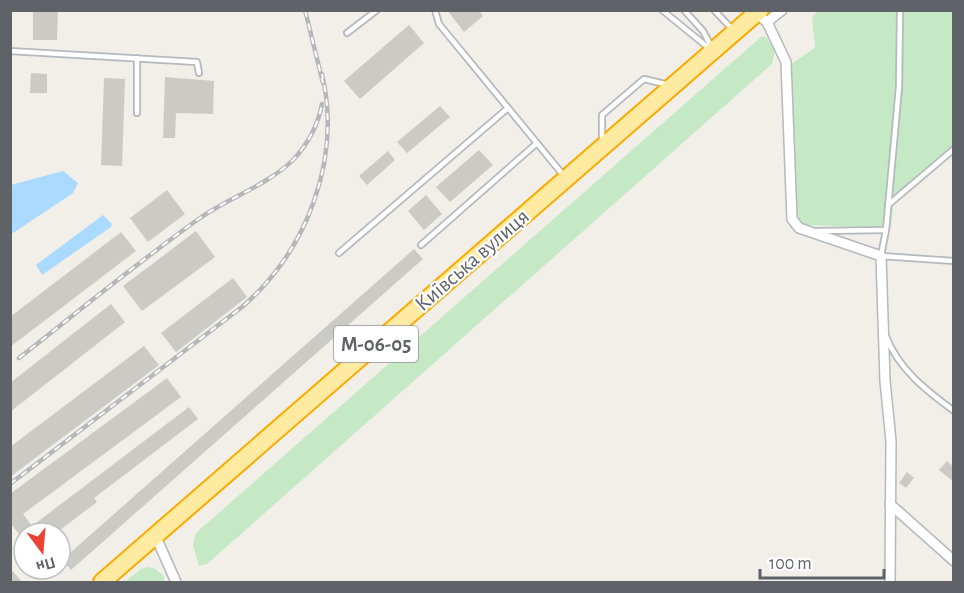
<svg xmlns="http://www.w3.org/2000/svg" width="964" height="593" viewBox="0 0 964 593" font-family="'Alegreya Sans',sans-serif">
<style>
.green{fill:#c5e8c5}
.water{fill:#aadaff}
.building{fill:#cccac5}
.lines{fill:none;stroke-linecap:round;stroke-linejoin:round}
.service-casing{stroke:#b5b8bc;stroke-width:8}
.minor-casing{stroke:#b5b8bc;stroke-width:12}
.trunk-casing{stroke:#f9ab00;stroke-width:20}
.service{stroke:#fff;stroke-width:4.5}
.minor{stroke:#fff;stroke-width:9}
.trunk{stroke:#feeaa1;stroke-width:16}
.rail-casing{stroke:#b6b7b8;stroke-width:4.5}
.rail{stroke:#fff;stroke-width:2;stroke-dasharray:7;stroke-linecap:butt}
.labels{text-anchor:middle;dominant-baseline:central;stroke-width:4.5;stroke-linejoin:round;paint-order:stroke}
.shield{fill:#fff;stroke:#8f9295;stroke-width:1.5}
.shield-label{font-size:21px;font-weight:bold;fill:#5f6368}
.street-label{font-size:22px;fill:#5f6368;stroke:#fff}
</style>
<rect width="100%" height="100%" fill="#f1efe8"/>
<g class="green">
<polygon points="818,11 953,11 953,153 893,205 891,228 806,225 797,221 791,64 815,48 812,18"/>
<polygon points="762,36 767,38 775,51 772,64 207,564 199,566 193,545 196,533"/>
<polygon points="147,567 154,568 164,576 164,582 125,582 141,569"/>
</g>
<g class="water">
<polygon points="63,171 78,183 73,193 13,233 11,232 11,185"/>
<polygon points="103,215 112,224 111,227 42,275 36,265"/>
</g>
<g class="building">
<polygon points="447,10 479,10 483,16 464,32"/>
<polygon points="33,11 58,11 57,40 33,40"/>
<polygon points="409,25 424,43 360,99 344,81"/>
<polygon points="31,73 47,74 47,93 30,93"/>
<polygon points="165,77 214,81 213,114 176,113 175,138 163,138"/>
<polygon points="104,78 125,79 122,166 101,165"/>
<polygon points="440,106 450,117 407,153 397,142"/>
<polygon points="479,150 493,165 450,202 436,187"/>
<polygon points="388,151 395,160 367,185 359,176"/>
<polygon points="167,190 185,214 148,242 130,218"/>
<polygon points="426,195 442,214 424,230 408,211"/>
<polygon points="196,231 215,257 142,311 123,286"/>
<polygon points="121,232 136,251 10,347 10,317"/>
<polygon points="414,249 423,259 71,570 62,560"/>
<polygon points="233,278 247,297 176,352 161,333"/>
<polygon points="111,304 125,322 10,412 10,383"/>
<polygon points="144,346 159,365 10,477 10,447"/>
<polygon points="167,378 181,397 23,514 32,526 189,407 198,419 94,498 97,502 56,533 24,533 24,540 10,523 10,494"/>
<polygon points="947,461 954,467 954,482 939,470"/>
<polygon points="907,472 914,478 906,488 899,483"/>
<polygon points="10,568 22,582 10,582"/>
</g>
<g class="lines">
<g class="service-casing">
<g id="service">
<polyline points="435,10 439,24 564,176"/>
<polyline points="662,10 710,49"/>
<polyline points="684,10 703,31 711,46"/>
<polyline points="714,10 733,30"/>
<polyline points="900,10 899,87 886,230 881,256 954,261"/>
<polyline points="347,33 377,10"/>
<polyline points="10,51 197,62 199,73"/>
<polyline points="137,58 137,113"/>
<polyline points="602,142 602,115 644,79 669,85"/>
<polyline points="888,205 954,149"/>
<polyline points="818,231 886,230"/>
<polyline points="421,245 537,143"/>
<polyline points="339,253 508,108"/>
<path d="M886,336C898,369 927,391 954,411"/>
</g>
</g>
<g class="minor-casing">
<g id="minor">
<polyline points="757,14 767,22 786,62 792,219 799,228 881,256 885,381 891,441 890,582"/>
<polyline points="767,22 782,10"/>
<polyline points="890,504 954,561"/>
<polyline points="156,537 176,582"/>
</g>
</g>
<g class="trunk-casing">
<polyline id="trunk" points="102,582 760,10"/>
</g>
<use href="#service" class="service"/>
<use href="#minor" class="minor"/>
<use href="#trunk" class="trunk"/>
<g class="rail-casing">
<g id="rail">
<polyline points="305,10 323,83"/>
<path d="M19,358C79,311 138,262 200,218C230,197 266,186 293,160C308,144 318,125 322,104"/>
<path d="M10,484L242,307C307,251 342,159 322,74"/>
</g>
</g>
<use href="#rail" class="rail"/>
</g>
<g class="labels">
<rect class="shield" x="334" y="326" width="84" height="36" rx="4.5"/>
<g class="shield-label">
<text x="376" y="344">М-06-05</text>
</g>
<g class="street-label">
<text transform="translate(472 260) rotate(-41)">Київська вулиця</text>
</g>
</g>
<rect width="964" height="593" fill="none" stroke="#5f6368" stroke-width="24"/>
<g transform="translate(42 551) rotate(164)"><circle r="28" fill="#ffffff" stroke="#bfc1c3" stroke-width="1.5"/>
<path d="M0-4.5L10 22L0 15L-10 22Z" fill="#ea4335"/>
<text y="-9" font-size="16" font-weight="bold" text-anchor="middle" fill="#5f6368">Пн</text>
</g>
<path d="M760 569v9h124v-9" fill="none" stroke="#5f6368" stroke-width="3"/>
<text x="769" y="569" font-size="18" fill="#5f6368" stroke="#ffffff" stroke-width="4.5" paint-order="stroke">100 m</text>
</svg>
